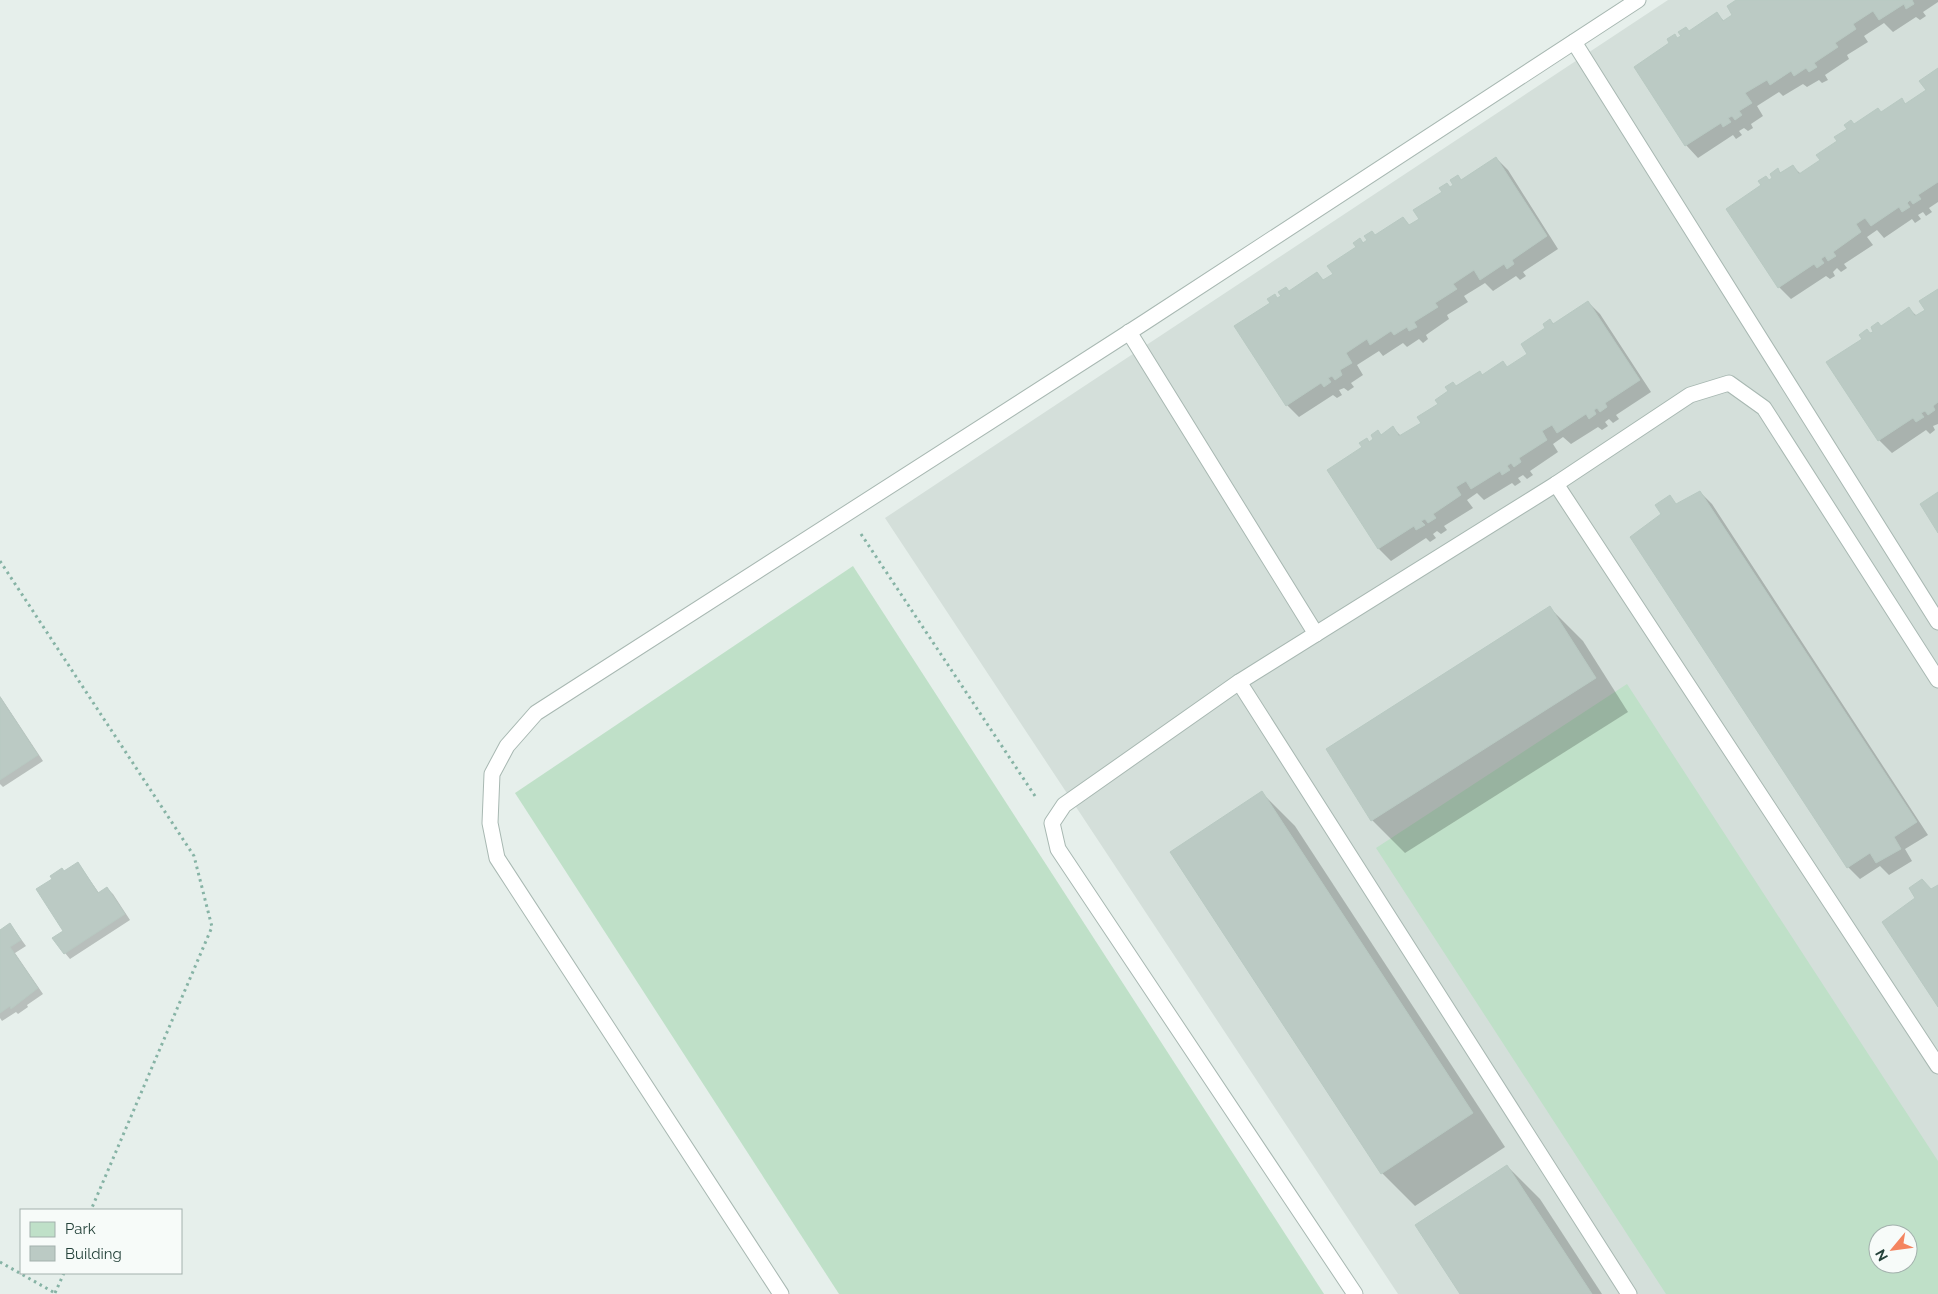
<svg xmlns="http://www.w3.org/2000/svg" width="1938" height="1294" viewBox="0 0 1938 1294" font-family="Raleway,sans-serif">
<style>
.built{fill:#d4dfda;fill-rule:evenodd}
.green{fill:#bfe0c8;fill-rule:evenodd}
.shadow{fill:#0003}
.building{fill:#bbcac4;stroke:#b8c9c2}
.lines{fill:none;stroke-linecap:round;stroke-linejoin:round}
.service-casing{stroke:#a8b8b2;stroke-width:17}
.path{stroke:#86b3a5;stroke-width:3;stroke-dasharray:2.5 4;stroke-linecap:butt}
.service{stroke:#fff;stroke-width:15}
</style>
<rect width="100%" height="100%" fill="#e6efeb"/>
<path class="built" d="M1668,0H1938V1294H1398L885,518ZM1878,1234H1908V1264H1878Z"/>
<g class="green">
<polygon points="853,566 1324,1294 839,1294 515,793"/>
<path d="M1627,684L1938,1161V1294H1666L1376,848ZM1878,1234H1908V1264H1878Z"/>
</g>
<g class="shadow">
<polygon points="1739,0 1938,0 1938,2 1923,12 1926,16 1920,20 1916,17 1893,32 1884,23 1864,36 1868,42 1847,55 1849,59 1825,75 1828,80 1822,83 1819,80 1807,87 1803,84 1783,96 1779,92 1757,106 1763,116 1751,124 1753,128 1748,131 1744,128 1739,131 1742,135 1736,139 1733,135 1698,158 1686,145 1678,39 1717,14 1724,21 1734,15"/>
<polygon points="1938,70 1938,202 1929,208 1932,212 1926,216 1923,212 1918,215 1921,219 1915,223 1912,219 1884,238 1877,230 1867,237 1873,245 1844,264 1847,268 1841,272 1837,268 1833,272 1835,276 1830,279 1826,276 1791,299 1779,287 1769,181 1774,178 1777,170 1781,173 1792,166 1801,174 1821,161 1855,125 1881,113 1902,100 1906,105 1928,91"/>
<polygon points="1496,158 1508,170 1558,249 1523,272 1526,276 1520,280 1516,276 1493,291 1485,283 1464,296 1468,302 1447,315 1449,319 1426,335 1428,339 1423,343 1419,339 1407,347 1403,343 1383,356 1379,351 1357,365 1363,375 1351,383 1354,387 1348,391 1344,388 1339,390 1342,395 1337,398 1333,395 1299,417 1287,405 1278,299 1317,274 1324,281 1335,275 1357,248 1360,240 1364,244 1403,218 1410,226 1421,219 1450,188"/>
<polygon points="1938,290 1938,424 1933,426 1935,430 1930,434 1926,430 1892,453 1879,440 1828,362 1909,309 1917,316 1926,310"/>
<polygon points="1588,302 1600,314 1651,392 1616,415 1619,419 1613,423 1609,419 1605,422 1608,426 1602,430 1598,427 1571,444 1563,437 1553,444 1558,452 1530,471 1533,475 1527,479 1523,475 1518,478 1521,482 1515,486 1512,483 1484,500 1477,493 1467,500 1473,508 1444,526 1447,530 1441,534 1437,531 1433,534 1436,538 1430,542 1426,538 1391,561 1379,549 1329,470 1364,447 1367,439 1370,443 1378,432 1382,436 1393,428 1402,437 1422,423 1456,387 1479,372 1483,376 1508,368 1529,354 1547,329 1550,321 1554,324"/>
<polygon points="1700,492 1712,504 1928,835 1905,849 1912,861 1889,875 1880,866 1860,879 1848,867 1663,514 1669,497 1677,505"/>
<polygon points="1550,608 1583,641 1628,712 1405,853 1372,820"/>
<polygon points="0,696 43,761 3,787 0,784"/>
<polygon points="1262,793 1295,826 1505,1147 1415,1206 1382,1173"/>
<polygon points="78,863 99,893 107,888 113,894 130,920 70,959 65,953 65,931"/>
<polygon points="10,924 26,946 15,953 43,994 27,1005 28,1007 18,1014 16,1012 2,1021 0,1018 0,931"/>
<polygon points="1507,1166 1540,1199 1602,1294 1462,1294"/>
</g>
<g class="building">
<polygon points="1736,0 1912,0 1914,4 1906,9 1904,4 1879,20 1873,11 1853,24 1856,29 1835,43 1838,47 1814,63 1817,67 1809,72 1806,68 1794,76 1791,71 1770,85 1767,80 1745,93 1752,103 1739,111 1742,115 1735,120 1732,116 1728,118 1731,122 1723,127 1721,123 1685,146 1634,67 1669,43 1667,39 1675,34 1677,38 1681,36 1678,32 1686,27 1689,31 1717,12 1723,21 1732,15 1727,6"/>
<polygon points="1938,68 1938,182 1918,195 1921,199 1913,204 1910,200 1907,203 1910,207 1902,212 1899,207 1871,226 1865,218 1856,224 1861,232 1833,252 1836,256 1828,261 1825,256 1821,259 1824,263 1817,268 1814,264 1778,288 1726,209 1761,185 1758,181 1766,176 1769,180 1772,178 1770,174 1778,168 1780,173 1793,165 1799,174 1820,160 1816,155 1837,141 1834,137 1847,129 1844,125 1851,120 1854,124 1878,108 1881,112 1902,98 1905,104 1926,90 1919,81"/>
<polygon points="1496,157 1547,236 1512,260 1514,264 1507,269 1504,264 1480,280 1474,270 1453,284 1457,289 1435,303 1438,307 1414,322 1417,327 1409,331 1407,327 1394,335 1391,331 1370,345 1367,339 1346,353 1352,363 1340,370 1342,375 1335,380 1332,376 1328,378 1331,382 1324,387 1321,383 1286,406 1234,326 1270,303 1267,299 1275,294 1277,298 1281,296 1278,292 1286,287 1289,291 1317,272 1323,280 1333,274 1327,266 1356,247 1353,243 1360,238 1363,243 1367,240 1364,236 1372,231 1375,235 1403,217 1409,225 1419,219 1413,210 1442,192 1439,188 1447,183 1450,187 1453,185 1450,180 1458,175 1461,180"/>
<polygon points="1938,289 1938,402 1933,406 1935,410 1928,415 1925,411 1921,413 1924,417 1916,422 1913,418 1878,441 1826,362 1862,339 1859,335 1867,329 1870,333 1873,332 1871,327 1878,322 1881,326 1909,307 1915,316 1925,310 1919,301"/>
<polygon points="1588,301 1640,380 1605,403 1607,407 1600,412 1597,408 1594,410 1596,414 1589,419 1586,414 1557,433 1552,425 1542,431 1547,440 1519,458 1521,462 1514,467 1511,463 1507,466 1510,470 1502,475 1500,471 1471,489 1466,481 1456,487 1461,495 1433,514 1436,518 1428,523 1425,519 1421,521 1425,525 1416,530 1414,526 1378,549 1327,470 1362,447 1359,443 1367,438 1369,442 1373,439 1371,435 1378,430 1381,435 1393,426 1399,436 1421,423 1417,417 1438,404 1435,400 1448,391 1445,387 1453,382 1456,386 1480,371 1482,375 1503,361 1507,367 1527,354 1521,344 1545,328 1543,324 1550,319 1553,324"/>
<polygon points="1700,491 1917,822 1894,837 1901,849 1876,863 1870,853 1847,868 1630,537 1661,514 1655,505 1670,495 1676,504"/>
<polygon points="1938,492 1938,533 1920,504"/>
<polygon points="1550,606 1596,678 1371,821 1326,749"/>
<polygon points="0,697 38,755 0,780"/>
<polygon points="1262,791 1473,1113 1381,1174 1170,852"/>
<polygon points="78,862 98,893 107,887 125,914 64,954 52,938 63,931 36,889 52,879 50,876 62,868 64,871"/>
<polygon points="1922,879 1931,889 1938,885 1938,1007 1882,922 1915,898 1909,888"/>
<polygon points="10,923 21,940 10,947 38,988 11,1009 10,1006 0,1013 0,930"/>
<polygon points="1507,1165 1592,1294 1460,1294 1415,1225"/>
</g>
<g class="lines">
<g class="service-casing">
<g id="service">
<polyline points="1574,42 1938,622"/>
<polyline points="1129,332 1316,634"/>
<polyline points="1556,484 1938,1066"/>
<polyline points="1239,682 1629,1294"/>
<polyline points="781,1294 497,858 490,823 492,774 507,746 536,713 1145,322 1638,0"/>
<polyline points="1355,1294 1058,849 1052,823 1064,805 1239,682 1556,484 1690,395 1729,383 1764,408 1938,680"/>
</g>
</g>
<g class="path">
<polyline points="861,534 1037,799"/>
<polyline points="0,561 194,856 212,927 91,1210"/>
<polyline points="0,1262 55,1293"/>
<polyline points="55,1293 64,1273"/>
</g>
<use href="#service" class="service"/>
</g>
<rect x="20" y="1209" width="162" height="65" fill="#f7fbf9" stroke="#a3b1ad"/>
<rect x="30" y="1222" width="25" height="15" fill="#bfe0c8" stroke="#a3b1ad"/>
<text x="65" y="1234" font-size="15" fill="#24423a">Park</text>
<rect x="30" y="1246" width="25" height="15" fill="#bbcac4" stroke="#a3b1ad"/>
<text x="65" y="1259" font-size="15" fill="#24423a">Building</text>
<g transform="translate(1893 1249) rotate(241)"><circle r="24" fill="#f7fbf9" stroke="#a3b1ad"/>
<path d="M0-4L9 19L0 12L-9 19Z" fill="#f4845f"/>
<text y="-8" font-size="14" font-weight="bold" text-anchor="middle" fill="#24423a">N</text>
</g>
</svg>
